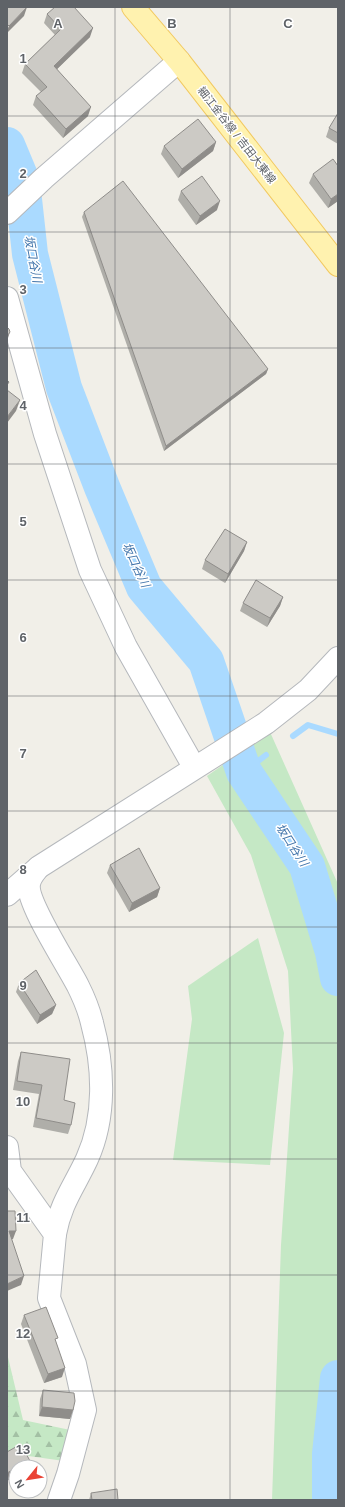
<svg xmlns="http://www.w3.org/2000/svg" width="345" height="1507" viewBox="0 0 345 1507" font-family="Helvetica,'Noto Sans JP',sans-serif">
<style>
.green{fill:#c5e8c5}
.forest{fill:url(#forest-firs)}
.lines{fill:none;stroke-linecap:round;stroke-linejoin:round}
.stream{stroke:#aadaff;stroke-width:6}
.river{stroke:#aadaff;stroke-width:36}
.minor-casing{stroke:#b5b8bc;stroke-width:24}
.major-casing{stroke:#f2c960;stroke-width:24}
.minor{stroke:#fff;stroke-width:22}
.major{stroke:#fff2af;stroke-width:22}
.wall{fill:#afaea9}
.shaded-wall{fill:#8f8d8a}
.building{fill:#cccac5;stroke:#8f8d8a}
.grid{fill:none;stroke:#5f6368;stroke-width:1;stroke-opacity:0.55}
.labels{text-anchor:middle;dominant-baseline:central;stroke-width:3;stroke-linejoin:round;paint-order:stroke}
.street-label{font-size:11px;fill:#5f6368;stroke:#fff}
.water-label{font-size:12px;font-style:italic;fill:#4174aa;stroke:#fff}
.grid-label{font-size:13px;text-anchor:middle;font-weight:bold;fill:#5f6368;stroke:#fff;stroke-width:3;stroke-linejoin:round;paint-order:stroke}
</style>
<defs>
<pattern id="forest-firs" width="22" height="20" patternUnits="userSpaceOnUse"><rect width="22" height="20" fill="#c5e8c5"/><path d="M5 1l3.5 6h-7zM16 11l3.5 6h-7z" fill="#a3c0a4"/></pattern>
</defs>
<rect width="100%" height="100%" fill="#f1efe8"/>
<g class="green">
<polygon points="270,732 338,884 338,1500 272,1500 281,1245 293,1069 288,971 251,855 207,776"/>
<polygon points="258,938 284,1033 270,1165 173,1160 192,1019 188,986"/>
</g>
<polygon class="forest" points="7,1353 23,1420 75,1431 64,1461 7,1453"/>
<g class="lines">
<g class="stream">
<polyline points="293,736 308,725 338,734"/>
<polyline points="244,772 266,755"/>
</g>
<g class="river">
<polyline points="7,145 22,181 30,254 64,388 102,487 144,587 206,661 244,772 307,866 333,952 338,978"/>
<polyline points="330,1500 330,1454 338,1378"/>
</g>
<g class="minor-casing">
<g id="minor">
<polyline points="7,213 44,178 179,61"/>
<polyline points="7,298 45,434 90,570 126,647 194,767"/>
<path d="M38,868C34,873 30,877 29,884C26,902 68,966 78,986C84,998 89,1010 92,1023C104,1067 106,1117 87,1159C74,1187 61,1202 55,1234"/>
<polyline points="7,895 39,867 266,723 308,690 338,658"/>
<polyline points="7,1147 10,1171 55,1234 49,1298 75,1364 85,1410 68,1474 59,1500"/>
</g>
</g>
<g class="major-casing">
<polyline id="major" points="133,7 179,61 338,265"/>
</g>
<use href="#minor" class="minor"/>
<use href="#major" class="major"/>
</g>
<g class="wall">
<polygon points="47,14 90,37 57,69 88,116 63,138 33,105 36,96 41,92 22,73 25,64 55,35 44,23"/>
<polygon points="338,113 338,144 326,137 329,128"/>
<polygon points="216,142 213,151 178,178 161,154 164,146"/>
<polygon points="313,174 338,201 328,208 309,183"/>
<polygon points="181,191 217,210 196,225 178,200"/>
<polygon points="84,212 268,369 266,374 164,451 82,217"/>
<polygon points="247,542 244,551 225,583 202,569 205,560"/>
<polygon points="283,597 280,606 267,627 240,611 243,603"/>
<polygon points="110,865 160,888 157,897 129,912 107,873"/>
<polygon points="19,983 56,1005 52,1014 37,1024 16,992"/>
<polygon points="21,1052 64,1100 71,1125 68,1134 33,1127 39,1094 13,1090 18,1061"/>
<polygon points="24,1315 56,1343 62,1377 44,1383 21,1324"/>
<polygon points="43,1390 73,1410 70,1419 39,1416 40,1399"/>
<polygon points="91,1493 118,1500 89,1500"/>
</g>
<g class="shaded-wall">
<polygon points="27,7 24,16 7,33 7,30 9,26"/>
<polygon points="93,28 90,37 51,75 54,66"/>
<polygon points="91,107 88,116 63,138 66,129"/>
<polygon points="216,142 213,151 178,178 182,169"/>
<polygon points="338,194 338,201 328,208 331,199"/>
<polygon points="220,201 217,210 196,225 200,216"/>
<polygon points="10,332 7,341 7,336"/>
<polygon points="268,369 266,374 164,451 166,446"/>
<polygon points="20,400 16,411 7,423 7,417"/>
<polygon points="247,542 244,551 225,583 228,574"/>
<polygon points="283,597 280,606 267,627 270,618"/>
<polygon points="160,888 157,897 129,912 132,903"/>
<polygon points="56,1005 52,1014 37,1024 40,1015"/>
<polygon points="9,1231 16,1231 13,1239 7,1240"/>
<polygon points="24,1276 21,1285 7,1291 7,1284"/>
<polygon points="65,1368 62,1377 44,1383 48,1374"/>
<polygon points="42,1407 73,1410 70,1419 39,1416"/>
<polygon points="30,1461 28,1467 19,1467"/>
<polygon points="16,1468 16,1476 7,1481 7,1473"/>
</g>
<g class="building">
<polygon points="7,7 27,7 9,26 7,24"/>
<polygon points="55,7 74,7 93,28 54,66 91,107 66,129 36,96 47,87 25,64 61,29 47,14"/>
<polygon points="338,113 338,133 329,128"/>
<polygon points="198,119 216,142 182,169 164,146"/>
<polygon points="333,159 338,166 338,194 331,199 313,174"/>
<polygon points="202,176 220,201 200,216 181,191"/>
<polygon points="123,181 268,369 166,446 84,212"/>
<polygon points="7,327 9,329 10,332 7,336"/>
<polygon points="7,380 9,382 7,385"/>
<polygon points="7,390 20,400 7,417"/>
<polygon points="225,529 247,542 228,574 205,560"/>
<polygon points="256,580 283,597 270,618 243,603"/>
<polygon points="139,848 160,888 132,903 110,865"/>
<polygon points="36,970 56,1005 40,1015 19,983"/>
<polygon points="21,1052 70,1059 64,1100 75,1103 71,1125 36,1118 42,1085 17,1081"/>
<polygon points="7,1211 15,1211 16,1231 9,1231 24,1276 7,1284"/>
<polygon points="46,1307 58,1338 55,1339 65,1368 48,1374 24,1315"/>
<polygon points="43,1390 74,1393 75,1401 73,1410 42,1407"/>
<polygon points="21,1444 30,1461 19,1467 16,1467 16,1468 7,1473 7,1452"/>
<polygon points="117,1489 118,1500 92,1500 91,1493"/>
</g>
<path class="grid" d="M115,7V1500M230,7V1500M7,116H338M7,232H338M7,348H338M7,464H338M7,580H338M7,696H338M7,811H338M7,927H338M7,1043H338M7,1159H338M7,1275H338M7,1391H338"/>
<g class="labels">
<g class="street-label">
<text transform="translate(237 135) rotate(52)">細江金谷線 / 吉田大東線</text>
</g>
<g class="water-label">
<text transform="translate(33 259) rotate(79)">坂口谷川</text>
<text transform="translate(136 565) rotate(65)">坂口谷川</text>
<text transform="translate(292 845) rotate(57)">坂口谷川</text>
</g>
</g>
<g class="grid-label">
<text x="58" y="28">A</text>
<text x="172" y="28">B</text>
<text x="288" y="28">C</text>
<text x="23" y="63">1</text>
<text x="23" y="178">2</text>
<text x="23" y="294">3</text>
<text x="23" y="410">4</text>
<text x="23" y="526">5</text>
<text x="23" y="642">6</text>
<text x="23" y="758">7</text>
<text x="23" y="874">8</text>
<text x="23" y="990">9</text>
<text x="23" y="1106">10</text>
<text x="23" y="1222">11</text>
<text x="23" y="1338">12</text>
<text x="23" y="1454">13</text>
</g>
<rect width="345" height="1507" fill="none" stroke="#5f6368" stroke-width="16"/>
<g transform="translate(28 1479) rotate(240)"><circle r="19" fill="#ffffff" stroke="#bfc1c3"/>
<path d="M0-3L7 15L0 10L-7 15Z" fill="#ea4335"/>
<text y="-6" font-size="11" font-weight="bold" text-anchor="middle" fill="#5f6368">N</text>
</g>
</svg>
